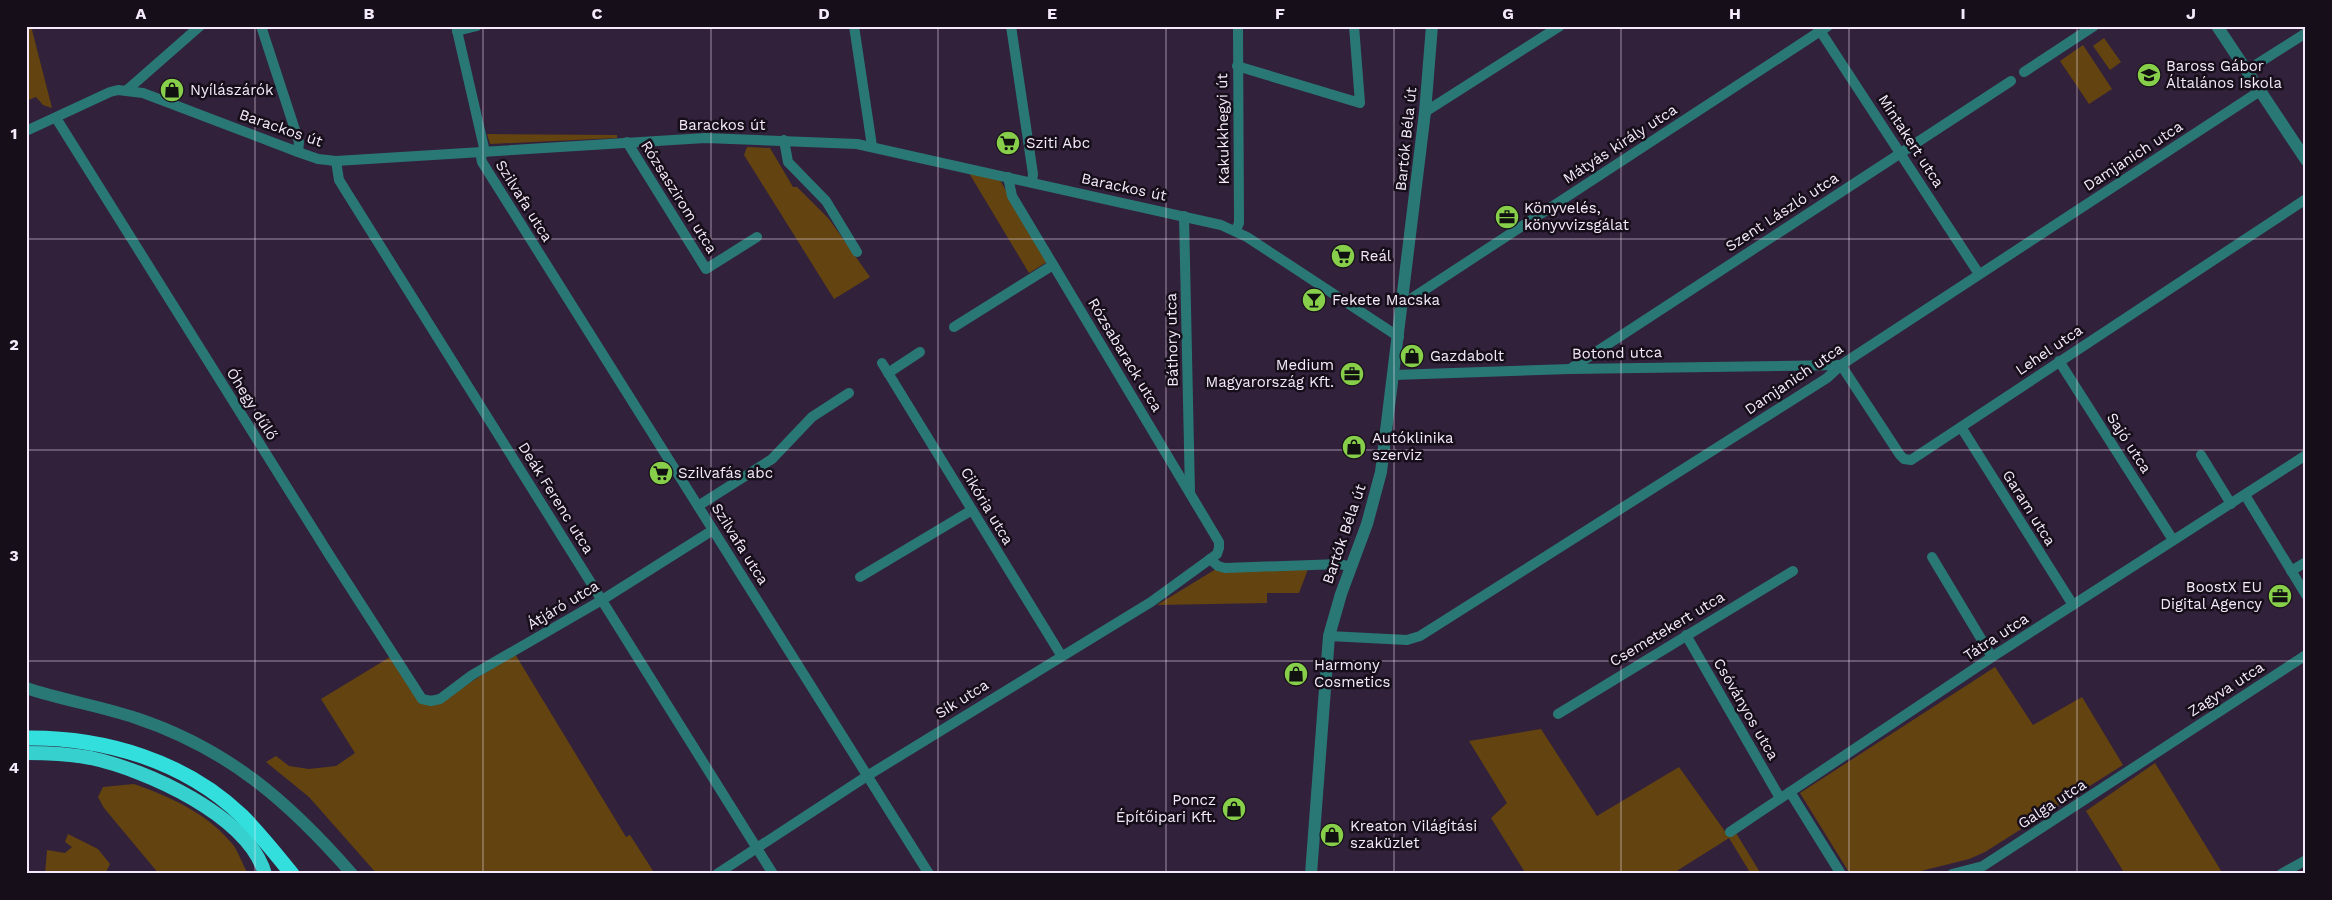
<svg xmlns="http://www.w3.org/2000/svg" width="2332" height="900" viewBox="0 0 2332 900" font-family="'Work Sans',sans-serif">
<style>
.green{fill:#63430f}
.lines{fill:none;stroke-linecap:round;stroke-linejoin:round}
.minor{stroke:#2a7876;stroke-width:10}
.tertiary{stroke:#2a7876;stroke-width:12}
.trunk{stroke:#36d0ce;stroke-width:14}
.motorway{stroke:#32dfdd;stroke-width:15}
.grid{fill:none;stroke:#f5eafb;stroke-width:1;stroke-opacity:0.55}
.labels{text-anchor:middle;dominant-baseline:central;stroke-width:5;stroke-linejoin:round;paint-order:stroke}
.poi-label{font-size:15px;fill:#f5eafb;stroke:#160f1a;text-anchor:start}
.street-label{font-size:15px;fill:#f5eafb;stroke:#160f1a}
.neatline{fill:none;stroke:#f5eafb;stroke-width:2}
.grid-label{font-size:16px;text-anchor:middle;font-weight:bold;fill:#f5eafb}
</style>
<rect width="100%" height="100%" fill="#32213b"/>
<g class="green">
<polygon points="26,26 31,26 52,108 43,105 36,97 26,101"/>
<polygon points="2104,38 2121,62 2110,70 2093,46"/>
<polygon points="2083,45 2112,89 2089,104 2060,61"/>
<polygon points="487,134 617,135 617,138 490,144"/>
<polygon points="747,147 770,148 793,187 797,187 829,219 870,277 834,299 744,155"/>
<polygon points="969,173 1000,180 1047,262 1029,273"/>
<polygon points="1216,569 1308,569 1299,593 1267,593 1267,603 1157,605"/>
<polygon points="515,654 626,837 630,835 655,874 377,874 309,797 266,762 276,756 289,766 309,769 336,766 355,753 321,699 390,657 420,704 438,703"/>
<polygon points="1995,667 2033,725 2082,697 2123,765 1985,852 1969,859 1909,874 1850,874 1800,793"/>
<polygon points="1541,729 1597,816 1679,767 1729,837 1736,833 1761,874 1751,874 1729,838 1672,874 1526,874 1491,818 1507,803 1469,741"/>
<polygon points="2155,763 2223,874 2125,874 2086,811"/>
<path d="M134,784C171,797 209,814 234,846C239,854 243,865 248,874H159L104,808L98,797L103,787Z"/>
<polygon points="68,834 98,849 110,864 105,874 45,874 47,850 65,853 72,847 65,842"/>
</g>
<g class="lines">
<g class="minor">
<polyline points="261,26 299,142 298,152"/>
<polyline points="456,26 485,152"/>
<polyline points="854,26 872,146"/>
<polyline points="1011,26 1033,174 1032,182"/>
<polyline points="1817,26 1979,274"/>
<polyline points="457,31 477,26"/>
<polyline points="1237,66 1360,103 1354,26"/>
<polyline points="2246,71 2306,33"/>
<polyline points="2024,72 2094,26"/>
<polyline points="127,90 200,26"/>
<polyline points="1425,112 1560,26"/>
<polyline points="56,118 330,556 422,699 431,701 440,699 472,675 602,600 713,530"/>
<polyline points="26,131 110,92 118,90 143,93 298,152 318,159 336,161 705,138 857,144 1221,225 1247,237 1399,337"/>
<polyline points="784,140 788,162 826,201 857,252"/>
<polyline points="627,142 706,269 757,237"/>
<polyline points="480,152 482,162 929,874"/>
<polyline points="336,161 339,180 773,874"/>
<polyline points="1184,216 1190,493"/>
<polyline points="1236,230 1239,223 1238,26"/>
<polyline points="1403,304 1828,26"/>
<polyline points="954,327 1053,265"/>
<polyline points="2059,361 2173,540"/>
<polyline points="882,363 1061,655"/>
<polyline points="1841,365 1900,455 1904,459 1911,460 2306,199"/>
<polyline points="1570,369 2011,81"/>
<polyline points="888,373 920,352"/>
<polyline points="1394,375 1570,369 1841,365"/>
<polyline points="1961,427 2073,605"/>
<polyline points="2201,455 2231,504"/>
<polyline points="2245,495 2306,595"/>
<polyline points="698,506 772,459 812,417 849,393"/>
<polyline points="1932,557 1992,657"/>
<polyline points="1210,559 1218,566 1225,568 1340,564 1351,567"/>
<polyline points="2291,571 2306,562"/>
<polyline points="860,577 972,510"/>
<polyline points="1686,635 1780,798"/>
<polyline points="1329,636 1407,640 1420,636 1827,378 1841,365 2260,91"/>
<polyline points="1558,714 1793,571"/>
<polyline points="1790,792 1841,874"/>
<polyline points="1730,832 1992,657 2306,455"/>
<polyline points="717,874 867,776 1151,602 1217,554 1219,548 1219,542 1012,196 1008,177"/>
<polyline points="1952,874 1983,866 2306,655"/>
<polyline points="2281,874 2306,860"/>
</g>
<g class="tertiary">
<polyline points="2217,26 2306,160"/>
<path d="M26,688C62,700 100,706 136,718C229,749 289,802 352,874"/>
<polyline points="1311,874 1329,636 1341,594 1367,524 1381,472 1425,112 1432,26"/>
</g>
<path class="trunk" d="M26,753C48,753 70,754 91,758C146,770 248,815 265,874"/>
<path class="motorway" d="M26,738C104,737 185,761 242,816C260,834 276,854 292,874"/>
</g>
<path class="grid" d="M255,26V874M483,26V874M711,26V874M938,26V874M1166,26V874M1394,26V874M1621,26V874M1849,26V874M2077,26V874M26,239H2306M26,450H2306M26,661H2306"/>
<defs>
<g id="school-disc" transform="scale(1.25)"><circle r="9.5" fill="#87cf4a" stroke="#160f1a"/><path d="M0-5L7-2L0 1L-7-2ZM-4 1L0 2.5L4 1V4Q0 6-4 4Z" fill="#111"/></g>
<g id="shop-disc" transform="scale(1.25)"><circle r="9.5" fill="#87cf4a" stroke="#160f1a"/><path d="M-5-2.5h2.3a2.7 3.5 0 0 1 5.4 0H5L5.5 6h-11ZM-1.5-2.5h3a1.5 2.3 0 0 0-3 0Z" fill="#111"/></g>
<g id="supermarket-disc" transform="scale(1.25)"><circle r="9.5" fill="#87cf4a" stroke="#160f1a"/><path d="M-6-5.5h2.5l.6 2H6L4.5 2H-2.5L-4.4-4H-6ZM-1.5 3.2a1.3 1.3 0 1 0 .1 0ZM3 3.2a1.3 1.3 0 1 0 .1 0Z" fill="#111"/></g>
<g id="office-disc" transform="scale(1.25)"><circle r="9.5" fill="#87cf4a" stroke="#160f1a"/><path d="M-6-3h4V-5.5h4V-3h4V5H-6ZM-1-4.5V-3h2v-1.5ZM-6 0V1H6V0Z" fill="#111"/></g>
<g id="bar-disc" transform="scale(1.25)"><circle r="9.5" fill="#87cf4a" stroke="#160f1a"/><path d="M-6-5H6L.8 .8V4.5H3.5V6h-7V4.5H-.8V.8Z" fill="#111"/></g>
</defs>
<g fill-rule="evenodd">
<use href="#school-disc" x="2149" y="75"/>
<use href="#shop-disc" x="172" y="90"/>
<use href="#supermarket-disc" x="1008" y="143"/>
<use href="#office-disc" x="1507" y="217"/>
<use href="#supermarket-disc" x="1343" y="256"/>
<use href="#bar-disc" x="1314" y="300"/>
<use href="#shop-disc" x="1412" y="356"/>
<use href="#office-disc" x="1352" y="374"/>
<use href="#shop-disc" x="1354" y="447"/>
<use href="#supermarket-disc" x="661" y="473"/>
<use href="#office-disc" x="2280" y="596"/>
<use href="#shop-disc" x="1296" y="674"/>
<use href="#shop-disc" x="1234" y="809"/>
<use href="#shop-disc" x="1332" y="835"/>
</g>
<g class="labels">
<g class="poi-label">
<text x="2166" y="66">Baross Gábor<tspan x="2166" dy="17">Általános Iskola</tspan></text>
<text x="190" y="90">Nyílászárók</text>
<text x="1026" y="143">Sziti Abc</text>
<text x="1524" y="208">Könyvelés,<tspan x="1524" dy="17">könyvvizsgálat</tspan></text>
<text x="1360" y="256">Reál</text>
<text x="1332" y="300">Fekete Macska</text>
<text x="1430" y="356">Gazdabolt</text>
<text x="1334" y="365" text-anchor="end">Medium<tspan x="1334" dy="17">Magyarország Kft.</tspan></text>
<text x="1372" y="438">Autóklinika<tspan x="1372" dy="17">szerviz</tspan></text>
<text x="678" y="473">Szilvafás abc</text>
<text x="2262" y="587" text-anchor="end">BoostX EU<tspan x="2262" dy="17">Digital Agency</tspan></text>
<text x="1314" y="665">Harmony<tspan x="1314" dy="17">Cosmetics</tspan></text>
<text x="1216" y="800" text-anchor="end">Poncz<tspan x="1216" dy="17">Építőipari Kft.</tspan></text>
<text x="1350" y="826">Kreaton Világítási<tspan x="1350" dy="17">szaküzlet</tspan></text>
</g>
<g class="street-label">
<text x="722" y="125">Barackos út</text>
<text transform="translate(281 128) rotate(19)">Barackos út</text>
<text transform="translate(1223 129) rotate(-91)">Kakukkhegyi út</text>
<text transform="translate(1406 139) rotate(-84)">Bartók Béla út</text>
<text transform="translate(1911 141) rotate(57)">Mintakert utca</text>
<text transform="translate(1620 144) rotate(-33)">Mátyás király utca</text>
<text transform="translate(2133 156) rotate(-33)">Damjanich utca</text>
<text transform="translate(1124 187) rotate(12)">Barackos út</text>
<text transform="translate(679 197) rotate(58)">Rózsaszirom utca</text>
<text transform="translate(524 201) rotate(58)">Szilvafa utca</text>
<text transform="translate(1782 212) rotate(-33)">Szent László utca</text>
<text transform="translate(1172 340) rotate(-91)">Báthory utca</text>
<text transform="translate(2049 350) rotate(-34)">Lehel utca</text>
<text transform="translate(1617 353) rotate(-1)">Botond utca</text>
<text transform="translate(1125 355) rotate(59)">Rózsabarack utca</text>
<text transform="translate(1794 379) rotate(-34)">Damjanich utca</text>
<text transform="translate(252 404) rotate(58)">Óhegy dűlő</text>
<text transform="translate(2129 443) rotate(57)">Sajó utca</text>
<text transform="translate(556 498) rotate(58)">Deák Ferenc utca</text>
<text transform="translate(987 506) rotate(59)">Cikória utca</text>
<text transform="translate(2029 508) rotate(58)">Garam utca</text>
<text transform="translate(1344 534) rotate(-71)">Bartók Béla út</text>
<text transform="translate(740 544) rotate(58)">Szilvafa utca</text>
<text transform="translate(563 605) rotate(-31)">Átjáró utca</text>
<text transform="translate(1667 629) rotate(-31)">Csemetekert utca</text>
<text transform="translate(1996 637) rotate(-33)">Tátra utca</text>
<text transform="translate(2226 689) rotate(-33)">Zagyva utca</text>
<text transform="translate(962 699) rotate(-32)">Sík utca</text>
<text transform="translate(1746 709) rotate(60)">Csóványos utca</text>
<text transform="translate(2052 804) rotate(-33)">Galga utca</text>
</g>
</g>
<rect width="2332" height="900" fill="none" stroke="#160f1a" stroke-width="55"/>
<rect x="28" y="28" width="2276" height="844" class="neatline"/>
<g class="grid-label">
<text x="141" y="19">A</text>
<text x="369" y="19">B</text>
<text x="597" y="19">C</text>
<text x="824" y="19">D</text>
<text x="1052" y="19">E</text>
<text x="1280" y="19">F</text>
<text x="1508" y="19">G</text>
<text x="1735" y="19">H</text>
<text x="1963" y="19">I</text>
<text x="2191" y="19">J</text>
<text x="14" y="139">1</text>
<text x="14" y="350">2</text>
<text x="14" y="561">3</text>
<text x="14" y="773">4</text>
</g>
</svg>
